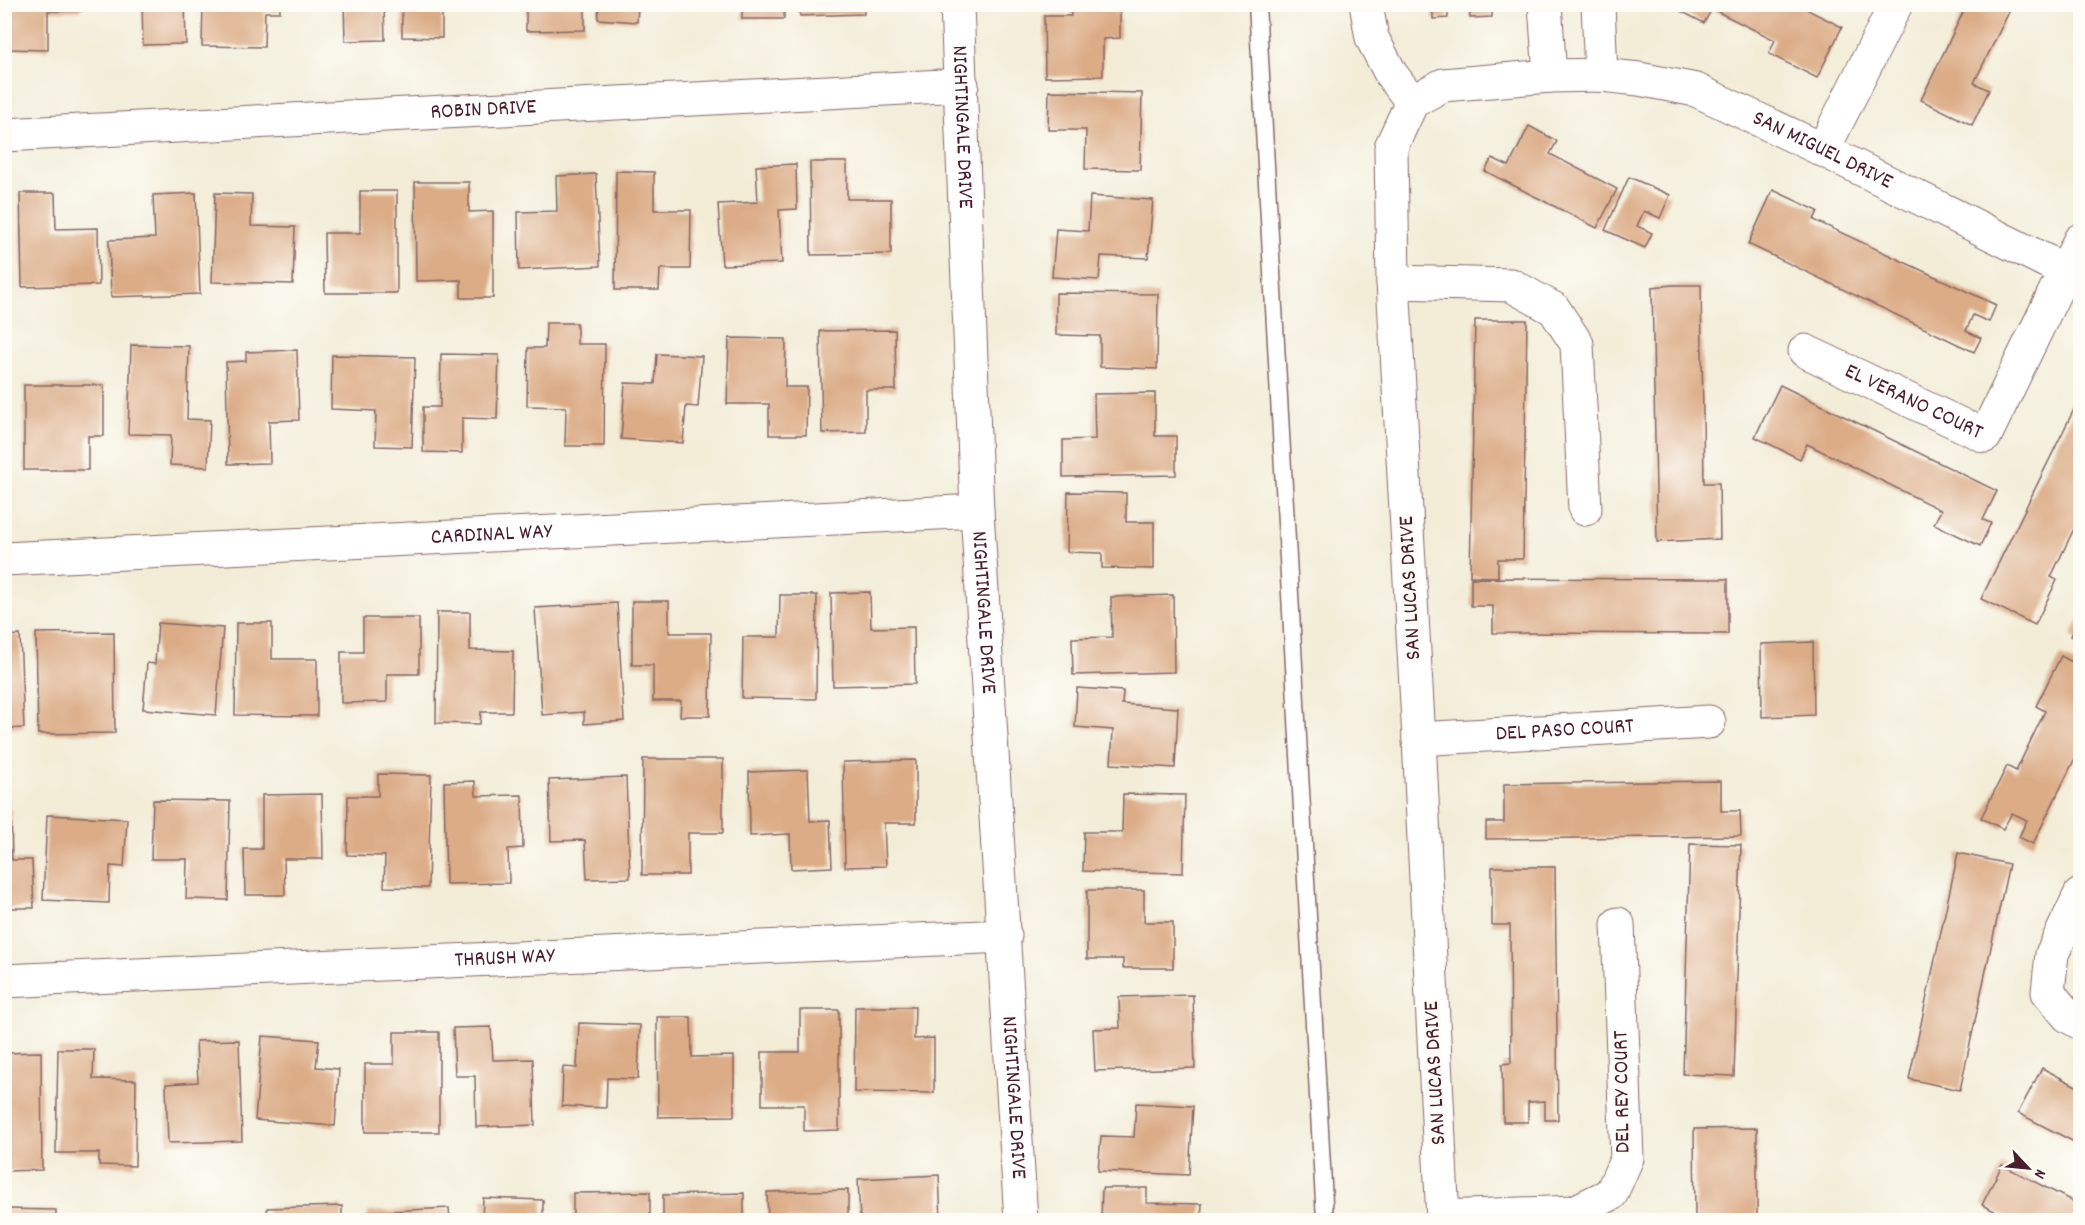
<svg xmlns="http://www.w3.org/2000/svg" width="2085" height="1225" viewBox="0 0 2085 1225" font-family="Dekko,sans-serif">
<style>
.building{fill:#dcac86}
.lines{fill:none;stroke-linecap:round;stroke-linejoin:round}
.lane-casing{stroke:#856768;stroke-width:19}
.street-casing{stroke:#856768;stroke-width:35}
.lane{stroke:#fff;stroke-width:16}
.street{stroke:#fff;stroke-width:33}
.labels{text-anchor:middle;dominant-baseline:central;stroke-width:6;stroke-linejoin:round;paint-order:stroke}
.street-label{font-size:22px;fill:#4a1f2b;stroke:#fdfcf7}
</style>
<rect width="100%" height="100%" fill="#fdfcf7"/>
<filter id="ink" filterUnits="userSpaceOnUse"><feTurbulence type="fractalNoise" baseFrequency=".0167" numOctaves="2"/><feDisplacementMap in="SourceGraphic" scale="12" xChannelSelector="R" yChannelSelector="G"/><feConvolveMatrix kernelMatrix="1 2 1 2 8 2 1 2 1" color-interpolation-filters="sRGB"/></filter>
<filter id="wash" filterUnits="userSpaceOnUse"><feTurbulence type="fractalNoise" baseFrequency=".008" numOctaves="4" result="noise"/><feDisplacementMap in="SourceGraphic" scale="24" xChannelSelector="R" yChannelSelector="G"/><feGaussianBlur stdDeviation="1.35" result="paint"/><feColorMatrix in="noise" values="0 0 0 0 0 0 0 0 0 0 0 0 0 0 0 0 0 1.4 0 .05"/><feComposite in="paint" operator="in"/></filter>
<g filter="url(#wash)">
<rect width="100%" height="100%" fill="#f3edd8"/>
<g id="blocks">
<g class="building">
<polygon points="4,4 81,4 81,11 48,11 48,50 4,49"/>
<polygon points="142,4 185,4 186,44 143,45"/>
<polygon points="203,4 280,4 280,12 265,12 264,47 202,46"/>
<polygon points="344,4 384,4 385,40 345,41"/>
<polygon points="402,4 442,4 442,38 402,37"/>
<polygon points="526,4 585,4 585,30 526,31"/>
<polygon points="599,4 638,4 637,22 598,19"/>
<rect x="742" y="4" width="42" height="15"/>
<polygon points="800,4 864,4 864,14 800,16"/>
<polygon points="1070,4 1120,4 1120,38 1103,39 1103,76 1045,77 1044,16 1071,16"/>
<polygon points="1433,4 1448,4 1448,18 1433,19"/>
<polygon points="1667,4 1796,4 1842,27 1817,78 1769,54 1775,40 1712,9 1704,23"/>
<polygon points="1967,4 2013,4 1974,83 1989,90 1972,125 1921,100"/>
<polygon points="1469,5 1492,5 1492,17 1470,18"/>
<polygon points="1049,91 1142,93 1140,170 1085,169 1086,130 1048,130"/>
<polygon points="1529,126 1557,141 1550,154 1617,189 1597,228 1485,171 1492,158 1509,166"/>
<polygon points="810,162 847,162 847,199 891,199 891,254 811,255"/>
<polygon points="796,164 797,209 779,210 782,263 722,265 718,204 758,202 756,166"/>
<polygon points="616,171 654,172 654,210 691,210 690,269 660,269 659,290 615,290"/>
<polygon points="596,174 600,266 519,270 518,212 557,211 556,176"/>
<polygon points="1629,177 1670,195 1660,218 1644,211 1637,226 1652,233 1645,248 1605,230"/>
<polygon points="415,182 469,182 469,212 493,211 493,298 461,298 461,280 416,281"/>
<polygon points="1773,190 1818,211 1814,220 1996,305 1989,322 1973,315 1966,331 1981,338 1974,352 1748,244"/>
<polygon points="360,191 397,191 397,293 325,293 324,233 360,233"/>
<polygon points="20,193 55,193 56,229 98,228 99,285 22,287"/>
<polygon points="196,193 200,294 111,297 109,240 155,238 153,195"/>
<polygon points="215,193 252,194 251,226 295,227 293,284 212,282"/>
<polygon points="1090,196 1153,200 1148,258 1101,256 1099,280 1052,277 1056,229 1088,231"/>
<polygon points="1673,285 1701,285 1704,483 1719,483 1720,539 1657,542 1652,287"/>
<polygon points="1056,293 1158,294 1157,369 1100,367 1100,336 1056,335"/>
<polygon points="1475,320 1527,320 1523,559 1498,559 1498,577 1470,576"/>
<polygon points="546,323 577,323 577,344 605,344 604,446 565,446 566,407 527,406 528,348 545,348"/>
<polygon points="895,330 896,390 866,390 866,432 822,433 820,331"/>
<polygon points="729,338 786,339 785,387 807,387 806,435 769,435 769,404 727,404"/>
<polygon points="131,345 189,346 187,419 210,420 208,467 170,465 171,435 128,434"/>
<polygon points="297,350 299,420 269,421 270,463 228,464 226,362 246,361 246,352"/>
<polygon points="441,354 499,355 497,419 462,418 462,453 423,452 423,407 440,407"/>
<polygon points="657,354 702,356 698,407 686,406 683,443 621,439 625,383 655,384"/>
<polygon points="332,355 415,357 412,447 375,446 376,411 331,409"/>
<polygon points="5,376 8,376 7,465 5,465"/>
<polygon points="24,385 104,385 104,436 88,436 88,470 24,470"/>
<polygon points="1780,385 1997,491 1983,520 1991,523 1980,546 1934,524 1941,510 1807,444 1800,459 1755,437"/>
<polygon points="1155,393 1155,436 1176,436 1176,475 1063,477 1063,440 1095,439 1094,394"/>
<polygon points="2080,397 2080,516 2051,577 2057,580 2035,625 1981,599"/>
<polygon points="1068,492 1126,493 1126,522 1154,522 1154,569 1102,568 1102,553 1067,552"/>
<polygon points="1471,578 1728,579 1728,634 1493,633 1493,606 1471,606"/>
<polygon points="870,592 871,628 914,627 915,684 833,686 831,593"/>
<polygon points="780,595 817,595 816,699 742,698 743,637 779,637"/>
<polygon points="1173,595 1174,672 1073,675 1072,638 1112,637 1111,597"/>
<polygon points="632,601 669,601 669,633 711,633 710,716 680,716 681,701 653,701 653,665 632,665"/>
<polygon points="617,603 624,721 584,724 584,712 542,715 535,608"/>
<polygon points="437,612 470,612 470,650 513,651 512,712 481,712 480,724 436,723"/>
<polygon points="2080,617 2080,641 2071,636"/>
<polygon points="363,618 419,618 419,674 387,674 387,702 341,703 341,652 363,652"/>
<polygon points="158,623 223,628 216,715 143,709 147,663 155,664"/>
<polygon points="236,623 272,623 272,659 317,659 317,716 235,715"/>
<polygon points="114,632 115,733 38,734 36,633"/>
<polygon points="20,635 24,728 4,729 4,636"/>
<polygon points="1813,642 1814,715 1762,717 1761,644"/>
<polygon points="2061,656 2080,666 2080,675 2075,686 2080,688 2080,748 2033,844 2019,837 2027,820 2012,813 2003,829 1981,818 2007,766 2016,771 2045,711 2036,706"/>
<polygon points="1077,688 1123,691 1122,704 1178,708 1175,768 1111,764 1113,730 1075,727"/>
<polygon points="643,759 723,759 723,833 688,833 688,875 642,875"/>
<polygon points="916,760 916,823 884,823 886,866 845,867 843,762"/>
<polygon points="808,770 810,821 830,820 832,867 791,869 790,834 750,836 749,772"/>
<polygon points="378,774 431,775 428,888 384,887 385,856 347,855 348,796 378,796"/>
<polygon points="626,777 630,878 587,879 585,840 551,841 549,780"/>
<polygon points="475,781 476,796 522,795 523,848 508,849 509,883 446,884 444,782"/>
<polygon points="1721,781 1721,811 1740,811 1741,836 1486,839 1486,822 1504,822 1504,784"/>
<polygon points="322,794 323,859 284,859 285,895 245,895 244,849 262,849 262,795"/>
<polygon points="1123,794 1185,795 1183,873 1083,871 1084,832 1122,832"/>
<polygon points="153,800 230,801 228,900 186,899 187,859 151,859"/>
<polygon points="11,809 12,860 32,860 34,908 4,908 4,810"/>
<polygon points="47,815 127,819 124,867 110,866 109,903 43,900"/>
<polygon points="1690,844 1741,845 1734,1076 1683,1074"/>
<polygon points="1958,853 2009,864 1960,1090 1909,1079"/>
<polygon points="1492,867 1555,867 1558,1120 1545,1120 1545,1101 1528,1102 1528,1122 1503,1122 1502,1064 1511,1063 1510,925 1492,925"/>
<polygon points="1087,890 1144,890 1144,922 1173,922 1173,968 1123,968 1123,959 1087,959"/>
<polygon points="1193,995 1195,1068 1095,1071 1093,1029 1120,1028 1119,997"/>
<polygon points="855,1007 915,1007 914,1039 934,1038 934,1093 854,1092"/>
<polygon points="800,1010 839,1010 839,1130 804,1131 804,1105 762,1105 762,1052 800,1052"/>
<polygon points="657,1017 691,1017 692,1057 734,1056 734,1116 658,1117"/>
<polygon points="579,1023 640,1025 638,1079 607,1078 606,1108 562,1106 563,1067 577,1068"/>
<polygon points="491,1027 493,1060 533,1059 535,1125 476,1127 475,1076 455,1076 453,1028"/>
<polygon points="394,1032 439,1032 439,1132 365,1132 365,1064 394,1064"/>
<polygon points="262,1036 319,1040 316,1067 339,1069 335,1126 255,1120"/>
<polygon points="239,1040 242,1141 168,1143 166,1084 198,1082 196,1041"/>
<polygon points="58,1049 94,1049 93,1079 136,1080 135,1166 99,1165 99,1153 56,1153"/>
<polygon points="41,1052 42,1170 4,1171 4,1053"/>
<polygon points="2042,1068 2080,1088 2080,1145 2018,1113"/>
<polygon points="1136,1103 1193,1106 1189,1175 1098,1171 1101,1136 1134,1137"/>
<polygon points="1757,1128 1757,1220 1695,1220 1694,1129"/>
<polygon points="2002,1165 2080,1205 2080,1220 2013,1220 1982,1205"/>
<polygon points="939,1175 941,1220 860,1220 858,1179"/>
<polygon points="1102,1188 1147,1188 1147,1203 1202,1204 1201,1220 1101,1220"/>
<polygon points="848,1190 848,1220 768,1220 767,1192"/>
<polygon points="650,1192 650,1220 573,1220 573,1193"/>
<polygon points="744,1193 744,1220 663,1220 663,1195"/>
<polygon points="483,1198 543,1200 543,1220 482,1220"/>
<polygon points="342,1206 342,1220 267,1220 267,1208"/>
<polygon points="449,1208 450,1220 368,1220 368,1212"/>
<polygon points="4,1209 56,1210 56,1220 4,1220"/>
<polygon points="250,1218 250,1220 232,1220 232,1219"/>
</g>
</g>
</g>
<g filter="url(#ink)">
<use href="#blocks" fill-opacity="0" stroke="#856768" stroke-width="1.5"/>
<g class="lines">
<g class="lane-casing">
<polyline id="lane" points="1257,4 1325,1220"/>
</g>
<g class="street-casing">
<g id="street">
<path id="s1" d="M957,4L977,511L1021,1220"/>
<polyline points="1366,4 1372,38 1391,74 1412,102"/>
<polyline points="1545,4 1550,76"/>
<polyline points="1598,4 1601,75"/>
<path id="s2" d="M4,135L962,85"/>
<polyline points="1823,150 1896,4"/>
<polyline points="1393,282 1511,285 1554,309 1577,344 1585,509"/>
<path id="s3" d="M1805,351L1985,436L2080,240"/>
<path id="s4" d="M4,559L977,511"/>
<path id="s5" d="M1419,739L1709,722"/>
<polyline points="2080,895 2052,954 2048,992 2068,1016 2080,1023"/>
<path id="s6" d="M4,981L1005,936"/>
<polyline points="1443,1217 1574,1212 1611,1194 1627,1158 1618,924"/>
<path id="s7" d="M1443,1220L1419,739L1393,282L1391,147L1412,102L1443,85L1550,76L1601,75L1639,79L1696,90L1823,150L2080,278"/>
</g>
</g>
<use href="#lane" class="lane"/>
<use href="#street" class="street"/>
</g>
</g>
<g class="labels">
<g class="street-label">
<text stroke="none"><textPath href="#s2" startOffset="480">ROBIN DRIVE</textPath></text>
<text stroke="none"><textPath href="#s1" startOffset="123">NIGHTINGALE DRIVE</textPath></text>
<text stroke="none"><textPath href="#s7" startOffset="1554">SAN MIGUEL DRIVE</textPath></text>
<text stroke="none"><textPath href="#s3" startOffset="120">EL VERANO COURT</textPath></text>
<text stroke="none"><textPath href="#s4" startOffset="488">CARDINAL WAY</textPath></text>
<text transform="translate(1411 588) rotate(-93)">SAN LUCAS DRIVE</text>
<text stroke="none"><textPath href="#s1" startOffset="609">NIGHTINGALE DRIVE</textPath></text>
<text stroke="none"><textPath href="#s5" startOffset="146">DEL PASO COURT</textPath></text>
<text stroke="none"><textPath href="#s6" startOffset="501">THRUSH WAY</textPath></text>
<text transform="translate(1436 1073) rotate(-93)">SAN LUCAS DRIVE</text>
<text transform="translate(1623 1092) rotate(-91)">DEL REY COURT</text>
<text stroke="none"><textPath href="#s1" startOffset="1095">NIGHTINGALE DRIVE</textPath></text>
</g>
</g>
<rect width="2085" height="1225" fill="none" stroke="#fdfcf7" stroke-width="24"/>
<g transform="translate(2028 1168) rotate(116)" stroke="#fdfcf7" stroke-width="4.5" paint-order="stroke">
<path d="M0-4.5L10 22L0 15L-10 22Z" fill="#4a1f2b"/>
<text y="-9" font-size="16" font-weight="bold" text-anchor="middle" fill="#4a1f2b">N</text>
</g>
</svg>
